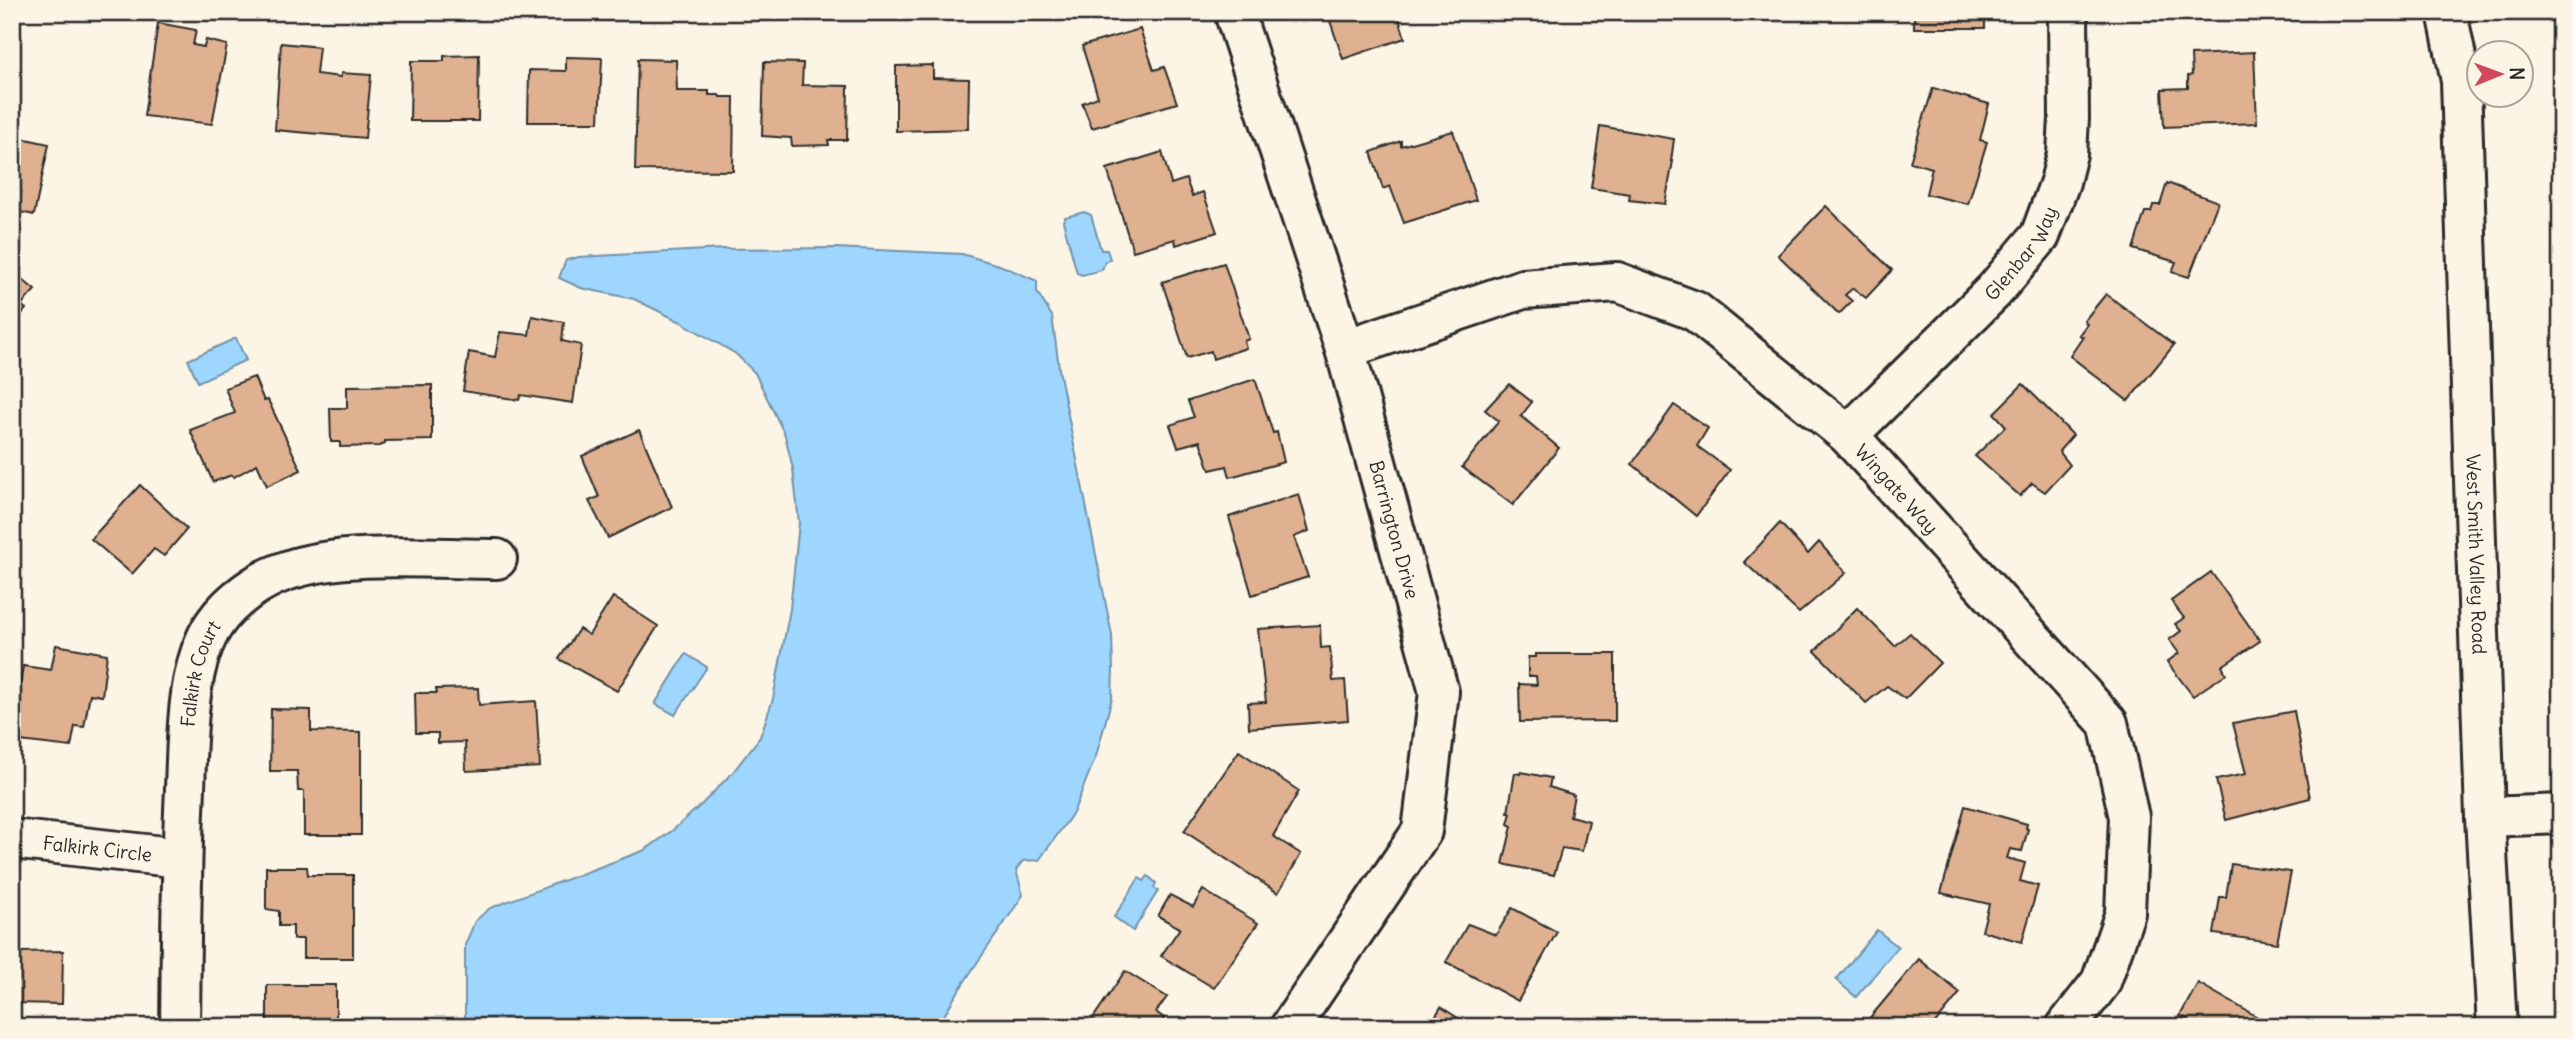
<svg xmlns="http://www.w3.org/2000/svg" width="2573" height="1039" viewBox="0 0 2573 1039" font-family="Delius,sans-serif">
<style>
.water{fill:#9fd6fe;stroke:#7192aa;stroke-width:2}
.building{fill:#dfb190;stroke:#2b2b2b;stroke-width:2}
.lines{fill:none;stroke-linecap:round;stroke-linejoin:round}
.street-casing{stroke:#2b2b2b;stroke-width:44}
.secondary-casing{stroke:#2b2b2b;stroke-width:44}
.street{stroke:#fcf5e5;stroke-width:38}
.secondary{stroke:#fcf5e5;stroke-width:38}
.labels{text-anchor:middle;dominant-baseline:central;stroke-width:6;stroke-linejoin:round;paint-order:stroke}
.street-label{font-size:19px;fill:#2b2b2b;stroke:#fcf5e5}
</style>
<rect width="100%" height="100%" fill="#fcf5e5"/>
<filter id="ink" filterUnits="userSpaceOnUse"><feTurbulence type="fractalNoise" baseFrequency=".0143" numOctaves="2"/><feDisplacementMap in="SourceGraphic" scale="14" xChannelSelector="R" yChannelSelector="G"/><feConvolveMatrix kernelMatrix="1 2 1 2 8 2 1 2 1" color-interpolation-filters="sRGB"/></filter>
<g filter="url(#ink)">
<g class="water">
<polygon points="1084,212 1091,215 1101,250 1107,250 1110,259 1105,262 1102,270 1082,275 1077,273 1063,221 1065,217"/>
<path d="M836,248L962,254L1002,266L1037,281V292L1052,316L1060,375L1112,635L1113,670L1112,698L1096,756L1073,813L1039,860L1023,861L1016,870L1023,895C995,939 962,980 938,1027H465V945L475,921L490,908L645,850L673,830L703,803L733,772L760,737L773,699L790,609L799,523L793,469L785,435L755,373L736,354L679,321L634,299L581,288L559,278L566,260L579,257L723,249Z"/>
<polygon points="236,338 246,360 198,382 188,360"/>
<polygon points="686,654 707,667 675,715 655,704"/>
<polygon points="1148,876 1156,883 1154,888 1158,891 1133,931 1114,917 1139,878 1144,881"/>
<polygon points="1877,930 1898,947 1856,997 1836,980"/>
</g>
<g class="building">
<polygon points="1327,12 1397,12 1405,38 1343,59"/>
<rect x="1914" y="12" width="71" height="16"/>
<polygon points="158,23 196,30 193,45 204,47 206,40 227,45 212,124 144,116"/>
<polygon points="1140,29 1154,70 1164,67 1177,103 1092,128 1082,103 1098,97 1082,46"/>
<polygon points="281,43 319,47 316,74 341,77 341,73 371,75 365,138 275,130"/>
<polygon points="2254,52 2257,123 2164,127 2162,89 2188,88 2188,76 2192,75 2191,55"/>
<polygon points="479,55 478,121 410,121 411,61 444,61 444,56"/>
<polygon points="566,57 602,58 599,122 528,122 529,70 566,71"/>
<polygon points="638,59 676,60 677,91 709,91 709,95 719,95 720,97 734,97 733,171 635,170"/>
<polygon points="764,62 803,63 802,85 848,86 847,140 828,140 829,145 792,146 791,138 762,136"/>
<polygon points="933,65 933,78 969,79 968,129 896,131 896,66"/>
<polygon points="1933,88 1989,104 1980,140 1987,142 1968,204 1926,194 1932,168 1910,162"/>
<polygon points="1600,126 1674,139 1671,161 1673,161 1665,204 1629,200 1630,194 1591,188"/>
<polygon points="1453,131 1476,200 1404,223 1390,186 1383,189 1371,152 1401,141 1401,146"/>
<polygon points="12,136 49,144 34,215 12,210"/>
<polygon points="1162,152 1171,184 1186,179 1192,196 1203,192 1217,232 1176,245 1175,239 1133,251 1107,169"/>
<polygon points="2167,183 2218,202 2189,277 2172,272 2176,262 2133,249 2145,212 2151,212 2153,205 2160,205"/>
<polygon points="1826,206 1892,270 1866,298 1853,288 1845,295 1852,301 1839,314 1778,255"/>
<polygon points="1224,263 1249,339 1244,341 1246,348 1213,359 1211,351 1187,358 1162,282"/>
<polygon points="12,271 35,290 21,305 26,309 12,326"/>
<polygon points="2106,294 2174,345 2128,401 2070,356 2083,337 2079,335 2087,324 2084,321"/>
<polygon points="532,316 564,322 562,341 581,345 573,403 521,395 519,400 463,391 469,352 495,357 500,332 529,335"/>
<polygon points="254,377 264,401 268,400 301,470 267,486 257,464 234,477 232,475 213,482 190,430 235,413 225,388"/>
<polygon points="1255,379 1273,433 1277,432 1284,462 1230,477 1227,466 1210,470 1200,441 1178,447 1170,425 1194,417 1188,401"/>
<polygon points="1509,384 1532,402 1521,416 1559,448 1513,505 1462,467 1499,421 1485,410"/>
<polygon points="2023,384 2073,435 2059,451 2070,465 2045,492 2032,483 2020,496 1975,456 2006,426 1994,413"/>
<polygon points="432,385 432,440 385,441 385,444 379,446 340,447 340,442 331,442 330,408 347,408 347,386"/>
<polygon points="1674,405 1708,428 1697,446 1730,470 1696,516 1632,464"/>
<polygon points="639,430 672,507 608,538 589,501 599,497 582,456"/>
<polygon points="140,485 187,529 164,556 154,549 132,574 91,539"/>
<polygon points="1299,494 1309,531 1294,537 1308,577 1252,595 1229,517"/>
<polygon points="1780,523 1808,554 1819,542 1846,573 1799,613 1744,562"/>
<polygon points="2211,572 2260,641 2222,666 2226,674 2193,696 2167,662 2179,653 2169,640 2181,631 2175,624 2184,618 2171,601"/>
<polygon points="613,597 658,626 617,691 559,659 579,629 589,635"/>
<polygon points="1857,608 1895,646 1910,633 1940,663 1905,699 1887,686 1866,703 1815,651"/>
<polygon points="1320,625 1321,648 1330,647 1333,681 1345,680 1348,720 1249,728 1248,703 1266,702 1258,629"/>
<polygon points="56,645 107,654 102,696 90,694 84,727 75,726 71,747 12,740 12,727 23,666 51,670"/>
<polygon points="1536,654 1615,654 1615,721 1520,722 1519,684 1537,685 1536,676 1528,676 1528,657 1536,657"/>
<polygon points="478,688 479,705 536,701 540,767 466,771 465,742 438,743 438,733 416,733 415,693 437,693 436,689"/>
<polygon points="271,709 311,710 311,731 361,732 361,835 304,835 304,791 298,791 297,771 270,771"/>
<polygon points="2294,711 2310,798 2226,820 2216,780 2246,774 2233,723"/>
<polygon points="1239,751 1299,791 1273,836 1301,854 1278,893 1184,831"/>
<polygon points="1521,772 1551,778 1549,787 1574,795 1570,816 1589,821 1582,851 1562,848 1554,875 1503,864 1512,826 1508,824 1511,813 1508,812 1515,773 1520,774"/>
<polygon points="1965,806 2027,824 2026,828 2028,829 2022,851 2010,849 2007,858 2025,863 2020,881 2038,886 2022,942 1982,931 1989,904 1941,893"/>
<polygon points="2231,864 2291,872 2277,943 2214,934 2220,897 2226,897"/>
<polygon points="266,867 307,867 308,875 353,875 353,958 303,958 303,939 293,939 293,926 279,926 279,911 266,909"/>
<polygon points="1203,890 1258,923 1214,988 1161,956 1180,928 1158,916 1170,895 1193,907"/>
<polygon points="1512,908 1557,932 1518,1001 1446,962 1468,924 1496,935"/>
<polygon points="12,933 20,933 21,952 63,951 62,1004 12,1003"/>
<polygon points="1919,959 1960,993 1933,1026 1935,1027 1876,1027 1868,1020"/>
<polygon points="1125,971 1167,997 1156,1012 1164,1018 1159,1027 1087,1027"/>
<polygon points="2198,983 2259,1018 2255,1027 2183,1027 2188,1019 2180,1016"/>
<polygon points="267,985 336,985 336,1027 273,1027 273,1024 267,1024"/>
<polygon points="1441,1007 1472,1027 1424,1027 1425,1025 1429,1027"/>
</g>
<g class="lines">
<g class="street-casing">
<g id="street">
<path id="s1" d="M1234,12L1345,349L1439,692L1422,831L1290,1027"/>
<path id="s2" d="M1345,349L1523,289L1617,282L1695,311L1848,435L2108,723L2129,817L2125,913L2101,982L2066,1027"/>
<path id="s3" d="M1848,435L1994,291L2040,236L2060,182L2067,154L2069,118L2068,12"/>
<polyline points="2485,817 2561,814"/>
<path id="s4" d="M12,839L181,858"/>
<path id="s5" d="M180,1027C181,947 181,868 185,789C187,740 186,664 215,623C231,600 259,580 286,571C347,550 432,559 497,559"/>
</g>
</g>
<g class="secondary-casing">
<g id="secondary">
<path id="s6" d="M2447,12L2461,81L2485,817L2497,1027"/>
</g>
</g>
<use href="#street" class="street"/>
<use href="#secondary" class="secondary"/>
</g>
</g>
<g class="labels">
<g class="street-label">
<text stroke="none"><textPath href="#s3" startOffset="252">Glenbar Way</textPath></text>
<text stroke="none"><textPath href="#s2" startOffset="635">Wingate Way</textPath></text>
<text stroke="none"><textPath href="#s1" startOffset="542">Barrington Drive</textPath></text>
<text stroke="none"><textPath href="#s6" startOffset="544">West Smith Valley Road</textPath></text>
<text stroke="none"><textPath href="#s5" startOffset="355">Falkirk Court</textPath></text>
<text stroke="none"><textPath href="#s4" startOffset="86">Falkirk Circle</textPath></text>
</g>
</g>
<rect width="2573" height="1039" fill="none" stroke="#fcf5e5" stroke-width="42"/>
<rect x="21" y="21" width="2531" height="997" fill="none" stroke="#2b2b2b" stroke-width="2.5" filter="url(#ink)"/>
<g transform="translate(2500 74) rotate(89)"><circle r="33" fill="#fcf5e5" stroke="#a8a49b" stroke-width="2"/>
<path d="M0-5L12 26L0 18L-12 26Z" fill="#d1495b"/>
<text y="-10" font-size="19" font-weight="bold" text-anchor="middle" fill="#2b2b2b">N</text>
</g>
</svg>
